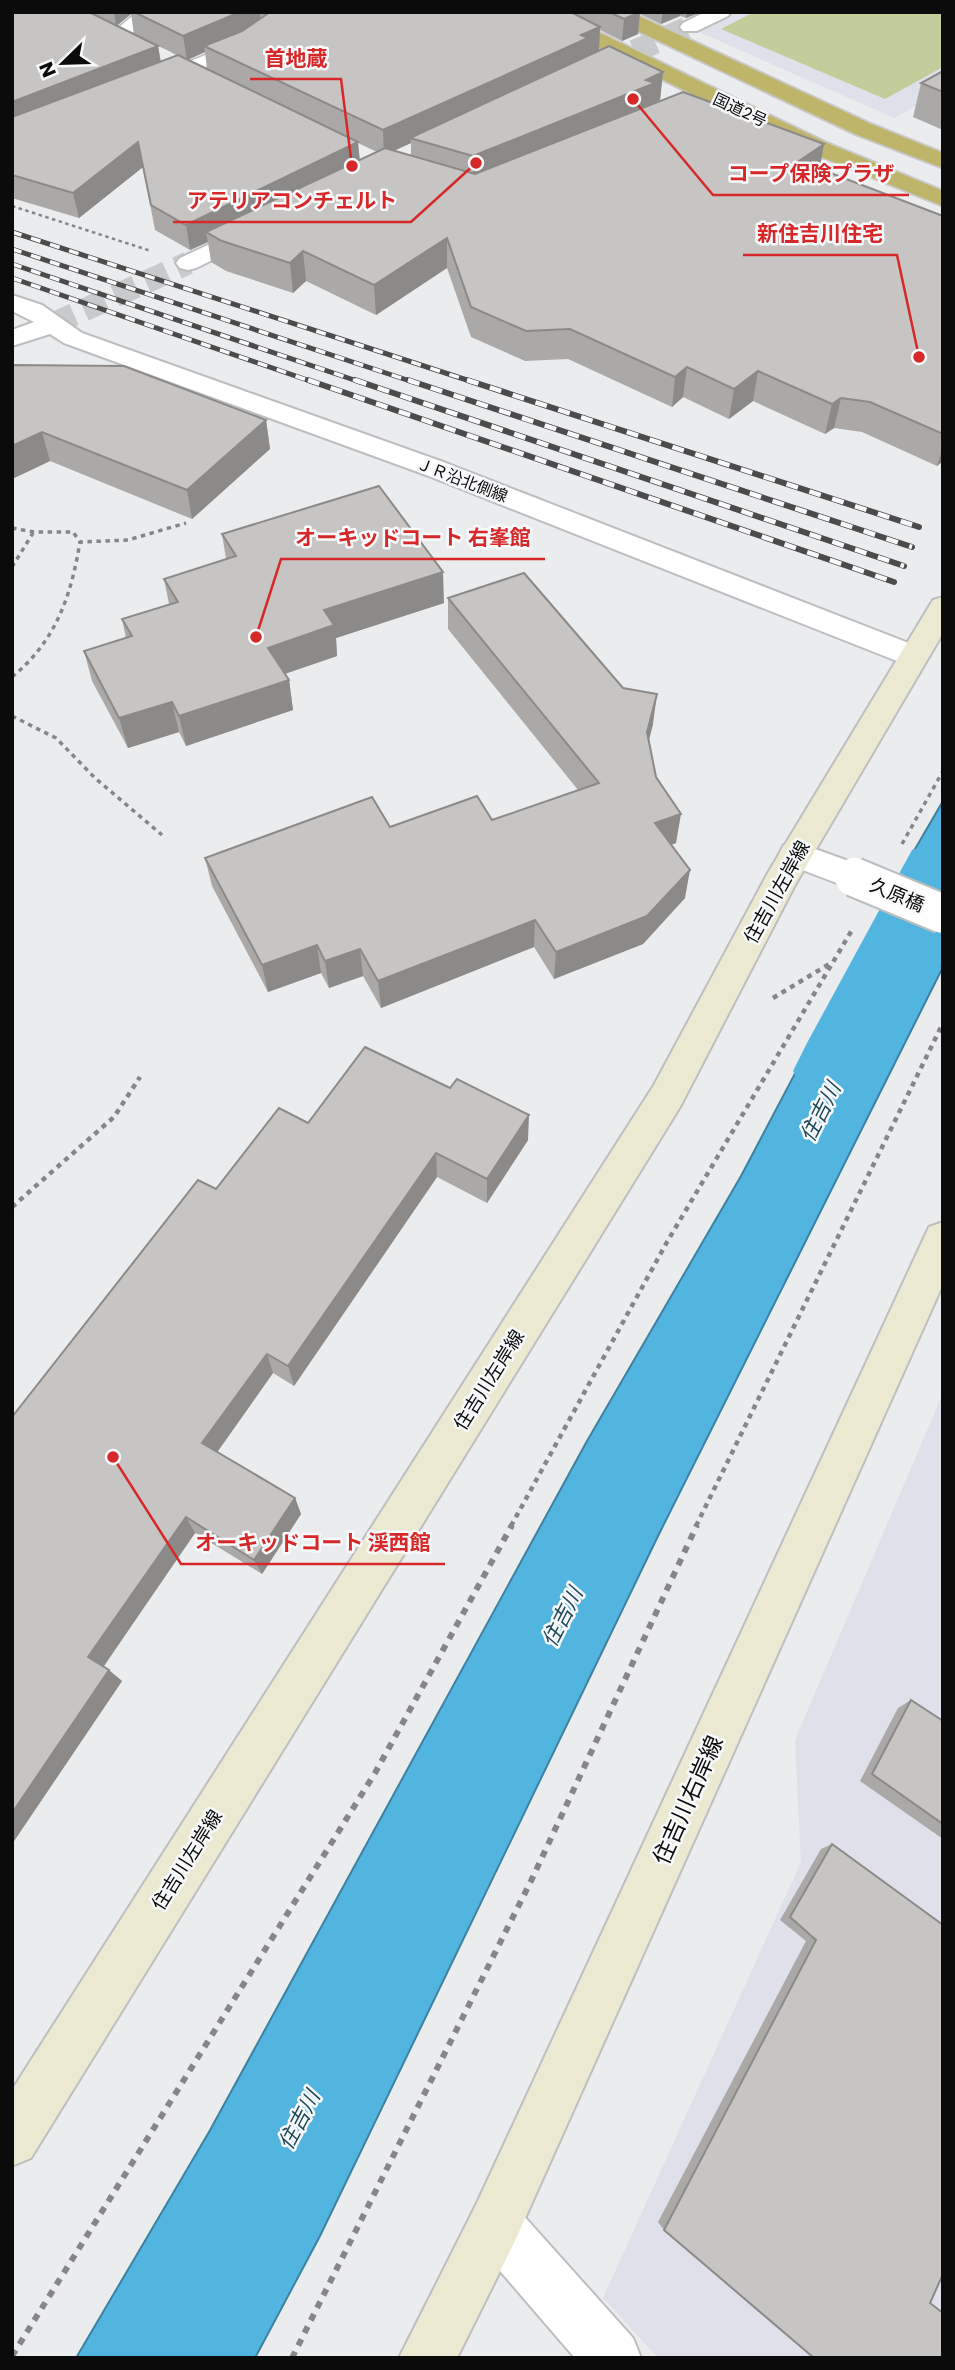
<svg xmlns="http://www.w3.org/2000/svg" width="955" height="2370" viewBox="0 0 955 2370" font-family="Poppins,'Noto Sans JP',sans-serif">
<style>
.built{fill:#dfe0e9}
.green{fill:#c3cd9b}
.water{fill:#52b5e0;stroke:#3d82a0;stroke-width:2}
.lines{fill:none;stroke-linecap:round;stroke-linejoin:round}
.river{fill:#52b5e0;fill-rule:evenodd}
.street-tunnel{stroke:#c9cacc;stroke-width:23;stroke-dasharray:23 11;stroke-linecap:butt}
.lane-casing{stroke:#bdbec0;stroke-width:3}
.street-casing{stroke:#bdbec0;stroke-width:4}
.secondary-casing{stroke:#bdbec0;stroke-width:4}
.highway-casing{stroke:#c9c9ca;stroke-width:4}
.path-far3{stroke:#868688;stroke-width:2.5;stroke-dasharray:3.5 3.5;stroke-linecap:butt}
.path-far2{stroke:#868688;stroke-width:3.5;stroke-dasharray:4.5 4.5;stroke-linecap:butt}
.path-far1{stroke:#868688;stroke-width:4.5;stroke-dasharray:5 5;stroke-linecap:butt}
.path{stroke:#868688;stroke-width:6;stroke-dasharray:7 7;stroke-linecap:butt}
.lane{fill:#fff;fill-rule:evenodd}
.street{fill:#fff;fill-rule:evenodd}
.secondary{fill:#ece9d2;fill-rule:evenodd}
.highway{fill:#bfb56a;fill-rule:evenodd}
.rail-far1-casing{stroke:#4b4b4c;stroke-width:5}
.rail-casing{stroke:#4b4b4c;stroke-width:6}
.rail-far1{stroke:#f8f9fb;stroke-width:3.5;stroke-dasharray:10;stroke-linecap:butt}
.rail{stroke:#f8f9fb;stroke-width:4.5;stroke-dasharray:12;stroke-linecap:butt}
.street-bridge-far1-casing{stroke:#bdbec0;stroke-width:32;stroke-linecap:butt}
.street-bridge-casing{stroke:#bdbec0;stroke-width:42;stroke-linecap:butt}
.street-bridge-far1{stroke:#fff;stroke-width:30}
.street-bridge{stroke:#fff;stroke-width:38}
.wall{fill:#aba9a8;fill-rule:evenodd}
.shaded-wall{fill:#8b8a88}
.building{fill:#c7c5c3;stroke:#8b8a88;stroke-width:2}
.labels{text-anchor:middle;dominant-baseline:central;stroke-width:5;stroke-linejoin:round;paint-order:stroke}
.far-street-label{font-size:16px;fill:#0b0b0c;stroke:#f8f9fb}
.street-label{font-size:19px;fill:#0b0b0c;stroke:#f8f9fb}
.water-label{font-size:21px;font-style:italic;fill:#1e495b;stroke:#f8f9fb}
.near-street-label{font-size:23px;fill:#0b0b0c;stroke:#f8f9fb}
.leader{fill:none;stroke:#d62828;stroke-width:2.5}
.callout-dot{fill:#d62828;stroke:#f8f9fb;stroke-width:2.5}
.callout-label{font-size:21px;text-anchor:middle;font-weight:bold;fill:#d62828;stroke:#f8f9fb;stroke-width:5;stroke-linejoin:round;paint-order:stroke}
</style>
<rect width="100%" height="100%" fill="#ebecee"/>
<g class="built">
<polygon points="737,12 943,12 943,91 894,118 697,31"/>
<polygon points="943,1393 943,2358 658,2358 603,2298 801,1862 795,1740"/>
</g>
<polygon class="green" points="754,12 939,12 943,14 943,67 885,99 721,29"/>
<g class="water">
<polygon points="943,801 943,891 901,873"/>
<polygon points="868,935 943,967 659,1534 320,2236 255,2358 76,2358 209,2132 587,1441 741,1176"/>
</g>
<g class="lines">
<polygon class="river" points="943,840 943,961 875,1099 841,1110 807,1099 793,1071 807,1043 912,850"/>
<g class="street-tunnel">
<polyline points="603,65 690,27"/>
<polyline points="53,324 188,263"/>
</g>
<g class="lane-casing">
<g id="lane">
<polygon points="137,12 155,12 123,42 111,42 109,38 111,34"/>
<polygon points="245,39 253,44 251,48 163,85 151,85 148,81 151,77"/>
</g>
</g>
<g class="street-casing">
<g id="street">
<polygon points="705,12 731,12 728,16 697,31 683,31 680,27 683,23"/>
<polygon points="255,223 263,225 267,230 263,235 196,268 188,270 180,268 176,263 180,258"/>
<polygon points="12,295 42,305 82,333 446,463 924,649 928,656 924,663 913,666 902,663 426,475 64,343 50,334 12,346 12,330 34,322 12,311"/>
<polygon points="796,842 862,866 867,875 862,884 850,888 784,863 779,854 784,845"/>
<polygon points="495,2197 514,2205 633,2338 641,2358 575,2358 476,2243 468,2224 476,2205"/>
</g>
</g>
<g class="secondary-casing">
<g id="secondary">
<polygon points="943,597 943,633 795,885 680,1107 31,2158 12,2166 12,2090 654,1085 769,871 933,600"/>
<polygon points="943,1222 943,1284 514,2243 457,2358 399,2358 476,2205 929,1227"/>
</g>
</g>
<g class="highway-casing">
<g id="highway">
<polygon points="531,12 557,12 825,142 943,191 943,206 809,152 534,16"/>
<polygon points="603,12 630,12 871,124 943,153 943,168 855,134 606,16"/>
</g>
</g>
<polyline class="path-far3" points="12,206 151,251"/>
<g class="path-far2">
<polyline points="12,528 34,532 73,532 80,542 128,540 186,523"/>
<polyline points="12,567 33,533"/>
<path d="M12,677C56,641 71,596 80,542"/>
<polyline points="12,716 56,738 95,778 162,835"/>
<polyline points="902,844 943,771"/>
</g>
<g class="path-far1">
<polyline points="773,998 831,963"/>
<polyline points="12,1207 114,1117 140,1077"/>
<polyline points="511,1526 667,1242 852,930"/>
<polyline points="696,1526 943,1023"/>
</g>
<g class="path">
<polyline points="12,2356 375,1773 512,1525"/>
<polyline points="292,2358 531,1881 697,1525"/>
</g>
<use href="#lane" class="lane"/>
<use href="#street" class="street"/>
<use href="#secondary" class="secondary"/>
<use href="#highway" class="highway"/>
<g class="rail-far1-casing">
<g id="rail-far1">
<polyline points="12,232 473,382"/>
<polyline points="12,249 413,382"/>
<polyline points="12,264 360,382"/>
<polyline points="12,278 313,382"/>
</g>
</g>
<g class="rail-casing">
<g id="rail">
<polyline points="308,380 894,582"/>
<polyline points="355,380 904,566"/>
<polyline points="408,380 912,547"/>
<polyline points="467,380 919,527"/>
</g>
</g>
<use href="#rail-far1" class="rail-far1"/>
<use href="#rail" class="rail"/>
<g class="street-bridge-far1-casing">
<polyline id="street-bridge-far1" points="850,875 859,879"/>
</g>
<g class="street-bridge-casing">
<polyline id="street-bridge" points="854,877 943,914"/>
</g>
<use href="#street-bridge-far1" class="street-bridge-far1"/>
<use href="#street-bridge" class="street-bridge"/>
</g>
<g class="wall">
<path d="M12,12H701L686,18L680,16L661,24L640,14L638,34L622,41L600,30L599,51L663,72L660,100L653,104L824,144L819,169L943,216V461L937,466L862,432L834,428L825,434L753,401L729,419L683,397L672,407L568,359L525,361L471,337L447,268L376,315L306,281L293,293L226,271L211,262L208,242L190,250L155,230L143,167L79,218L12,198ZM131,14L134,34L117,26ZM158,46L167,50L178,56L161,62ZM205,52L207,69L187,60ZM358,143L377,152L360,160ZM411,143V156L394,151Z"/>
<polygon points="943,71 943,130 913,117 921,83"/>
<polygon points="12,365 266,420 270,449 192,519 50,461 12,479"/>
<polygon points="222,534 444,603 336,638 337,656 285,674 289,680 293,710 186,746 179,732 128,748 92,681 84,651 126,638 122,619 169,604 164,579 226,559"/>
<polygon points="448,598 653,724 649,740 656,777 676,843 671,845 685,898 643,944 554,979 534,947 381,1008 363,976 329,988 321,973 268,992 212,886 205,858 390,827 492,820 578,790 448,629"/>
<polygon points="308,1123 528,1140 487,1203 437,1177 294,1386 273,1373 217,1452 295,1498 301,1514 262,1574 195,1533 103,1666 122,1681 12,1844 216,1189"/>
<polygon points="911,1700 943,1721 943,1839 860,1781 898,1708"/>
<polygon points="832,1844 930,2303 664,2230 658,2222 806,1941 780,1920 821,1849"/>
</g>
<g class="shaded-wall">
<polygon points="114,12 131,12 131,14 116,26"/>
<polygon points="240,12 260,12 261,29 204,46 205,52 187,60 183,36"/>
<polygon points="640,12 638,34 622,41 624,19"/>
<polygon points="663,12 680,12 680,16 661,24"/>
<polygon points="687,12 701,12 686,18"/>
<polygon points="600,27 599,51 410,138 411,143 384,155 383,130"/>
<polygon points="158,46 162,70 12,129 12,102"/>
<polygon points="663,72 660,100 653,103 652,111 473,183 473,156"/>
<polygon points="138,142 143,167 79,218 73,193"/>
<polygon points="358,142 360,167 206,232 208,242 190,250 186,225"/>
<polygon points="824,144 819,173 799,161"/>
<polygon points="447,238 447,268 376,315 374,285"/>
<polygon points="303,251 306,281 293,293 290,263"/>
<polygon points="687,367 683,397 672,407 675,377"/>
<polygon points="758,371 753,401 729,419 734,389"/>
<polygon points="841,398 834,428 825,434 832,404"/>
<polygon points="266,420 270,449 192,519 187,490"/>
<polygon points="42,432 50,461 12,479 12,446"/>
<polygon points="943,447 943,461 937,466"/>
<polygon points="443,572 444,603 336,638 337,656 272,678 268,648 324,610"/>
<polygon points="289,680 293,710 186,746 179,716"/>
<polygon points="657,694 653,724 643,762 647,732"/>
<polygon points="172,702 179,732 128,748 119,718"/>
<polygon points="681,814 676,843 651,852 655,823"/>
<polygon points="690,870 685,898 643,944 554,979 556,952"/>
<polygon points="535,920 534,947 381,1008 378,981"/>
<polygon points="317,945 321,973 268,992 262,965"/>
<polygon points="360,949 363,976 329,988 325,961"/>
<polygon points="529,1115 528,1140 487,1203 487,1179"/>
<polygon points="436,1153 437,1177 294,1386 288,1366"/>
<polygon points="267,1354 273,1373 211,1461 202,1443"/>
<polygon points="295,1498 301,1514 262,1574 254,1560"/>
<polygon points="186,1517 195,1533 102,1669 88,1657"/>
<polygon points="109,1670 122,1681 12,1844 12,1813"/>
</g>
<g class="building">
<polygon points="12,12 89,12 158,46 12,102"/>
<polygon points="134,12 240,12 183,36"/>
<polygon points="267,12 571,12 600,27 581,35 588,38 383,130 204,46 242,31 267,14"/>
<polygon points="609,12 640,12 624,19"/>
<polygon points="609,46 663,72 646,80 655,83 473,156 410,138"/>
<polygon points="178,55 358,142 186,225 151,205 138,142 73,193 12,175 12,117"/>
<polygon points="943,71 943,92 921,83"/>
<polygon points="683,92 824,144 799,161 943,216 943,434 870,402 841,398 832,404 758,371 734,389 687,367 675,377 570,329 526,331 471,307 447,238 374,285 303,251 290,263 222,241 206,232 385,148 475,174"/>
<polygon points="12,365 124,366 266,420 187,490 42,432 12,446"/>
<polygon points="379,486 443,572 324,610 334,625 268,648 289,680 179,716 172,702 119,718 84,651 132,636 122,619 178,602 164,579 236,556 222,534"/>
<polygon points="524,573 623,688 657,694 647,732 656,777 681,814 655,823 690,870 647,916 556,952 535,920 378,981 360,949 325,961 317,945 262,965 205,858 372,797 390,827 477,796 492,820 599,783 448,598"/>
<polygon points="365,1047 450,1088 457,1079 529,1115 487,1179 436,1153 288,1366 267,1354 202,1443 295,1498 254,1560 186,1517 88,1657 109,1670 12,1813 12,1417 198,1180 216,1189 279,1108 308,1123"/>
<polygon points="911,1700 943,1721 943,1824 872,1774"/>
<polygon points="832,1844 943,1925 943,2274 930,2303 943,2313 943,2358 814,2358 664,2230 816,1940 790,1917"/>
</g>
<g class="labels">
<g class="far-street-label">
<text transform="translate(740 110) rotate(25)">国道2号</text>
<text transform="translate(462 480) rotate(21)">ＪＲ沿北側線</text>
</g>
<g class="street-label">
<text transform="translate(777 892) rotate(-61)">住吉川左岸線</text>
<text transform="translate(897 895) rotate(23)">久原橋</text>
<text transform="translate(489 1380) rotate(-58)">住吉川左岸線</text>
<text transform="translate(187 1860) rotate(-58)">住吉川左岸線</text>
</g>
<g class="water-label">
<text transform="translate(820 1112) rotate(-63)">住吉川</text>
<text transform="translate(562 1617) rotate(-63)">住吉川</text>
<text transform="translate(299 2120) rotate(-62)">住吉川</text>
</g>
<g class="near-street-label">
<text transform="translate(688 1800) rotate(-66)">住吉川右岸線</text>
</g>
</g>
<path class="leader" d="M352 166L341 79H250M633 99L713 195H909M476 163L411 222H173M919 357L897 255H743M256 637L281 559H545M113 1457L181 1564H445"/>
<g class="callout-dot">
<circle cx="352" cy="166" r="7"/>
<circle cx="633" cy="99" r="7"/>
<circle cx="476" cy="163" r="7"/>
<circle cx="919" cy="357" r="7"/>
<circle cx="256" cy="637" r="7"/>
<circle cx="113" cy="1457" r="7"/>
</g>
<g class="callout-label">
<text x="296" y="66">首地蔵</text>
<text x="811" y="181">コープ保険プラザ</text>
<text x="292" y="208">アテリアコンチェルト</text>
<text x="820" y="241">新住吉川住宅</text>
<text x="413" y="545">オーキッドコート 右峯館</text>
<text x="313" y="1550">オーキッドコート 渓西館</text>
</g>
<rect width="955" height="2370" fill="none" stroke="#0b0b0c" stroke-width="28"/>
<g transform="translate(63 63) rotate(247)" stroke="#f8f9fb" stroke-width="5" paint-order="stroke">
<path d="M0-5L12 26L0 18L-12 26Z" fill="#0b0b0c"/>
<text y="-10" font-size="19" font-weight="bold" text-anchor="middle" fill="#0b0b0c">N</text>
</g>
</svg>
